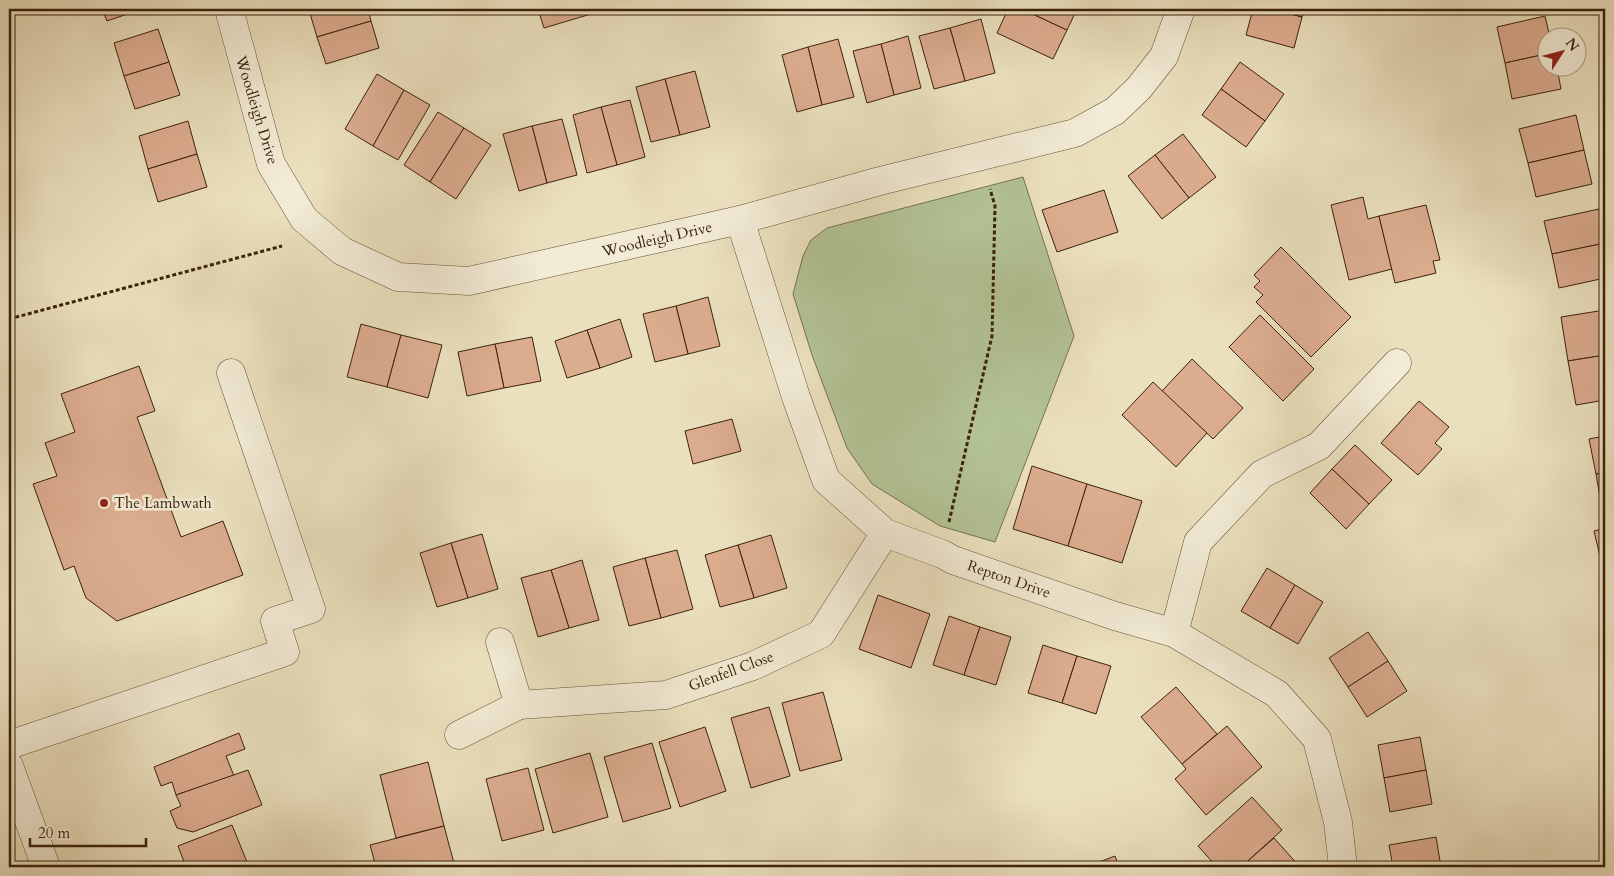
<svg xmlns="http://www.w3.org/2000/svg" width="1614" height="876" viewBox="0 0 1614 876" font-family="Cardo,serif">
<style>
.green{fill:#b3c395;stroke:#777250}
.building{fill:#dcac8f;stroke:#3b220a}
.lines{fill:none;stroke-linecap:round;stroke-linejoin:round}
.minor-casing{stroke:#675237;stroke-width:29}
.path{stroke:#3b220a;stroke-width:3;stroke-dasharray:4 2.5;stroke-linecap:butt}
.minor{stroke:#f2ebd5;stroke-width:28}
.poi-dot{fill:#8f2418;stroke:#f2ebd5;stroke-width:2}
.labels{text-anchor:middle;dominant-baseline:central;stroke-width:5;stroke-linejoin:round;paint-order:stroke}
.street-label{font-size:15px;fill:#3b220a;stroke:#f2ebd5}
.poi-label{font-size:15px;fill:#3b220a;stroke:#f2ebd5;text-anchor:start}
</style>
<rect width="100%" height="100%" fill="#ebe0be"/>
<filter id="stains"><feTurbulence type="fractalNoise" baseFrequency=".004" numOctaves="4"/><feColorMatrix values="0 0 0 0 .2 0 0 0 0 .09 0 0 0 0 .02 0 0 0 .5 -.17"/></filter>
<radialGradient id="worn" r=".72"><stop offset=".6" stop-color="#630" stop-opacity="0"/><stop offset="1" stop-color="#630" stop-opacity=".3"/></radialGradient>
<polygon class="green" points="1023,177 1074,336 995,542 940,526 872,484 847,448 812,355 793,294 803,256 811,240 827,228"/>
<g class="building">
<polygon points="102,9 142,9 107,21"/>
<polygon points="312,9 368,9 371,21 317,37 309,10"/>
<polygon points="538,9 589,9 591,14 544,28"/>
<polygon points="1008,9 1022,9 1067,30 1053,59 997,33"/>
<polygon points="1022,9 1077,9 1067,30"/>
<polygon points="1253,9 1273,9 1302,17 1294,48 1246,35"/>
<polygon points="1273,9 1304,9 1302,17"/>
<polygon points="1545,16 1550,38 1546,38 1546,54 1505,63 1497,27"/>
<polygon points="981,19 995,73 965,81 950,28"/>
<polygon points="371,21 379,48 326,64 317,37"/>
<polygon points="950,28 965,81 934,89 919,36"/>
<polygon points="158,29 169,62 124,76 114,43"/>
<polygon points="908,36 921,88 894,95 881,44"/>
<polygon points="838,39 854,97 822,105 808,47"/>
<polygon points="881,44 894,95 867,103 853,51"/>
<polygon points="808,47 822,105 797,112 782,55"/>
<polygon points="1546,54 1546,68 1557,68 1561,89 1512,99 1505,63"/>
<polygon points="169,62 180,95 135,109 124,76"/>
<polygon points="1240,62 1284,94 1265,121 1221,89"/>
<polygon points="695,71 710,127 680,135 665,79"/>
<polygon points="377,74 404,90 373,146 345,129"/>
<polygon points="665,79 680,135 651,142 636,87"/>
<polygon points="1221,89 1265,121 1246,147 1202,115"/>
<polygon points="404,90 430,105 398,160 373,146"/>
<polygon points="630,100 645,157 617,165 601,107"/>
<polygon points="601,107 617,165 587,173 573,115"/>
<polygon points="438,112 464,128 430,182 404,165"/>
<polygon points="1576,115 1584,150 1528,163 1519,129"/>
<polygon points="562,119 577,175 547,183 532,126"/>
<polygon points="188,121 197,154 148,169 139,136"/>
<polygon points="532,126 547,183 519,191 503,134"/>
<polygon points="464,128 491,145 456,199 430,182"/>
<polygon points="1183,134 1216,177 1189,198 1155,155"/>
<polygon points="1584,150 1592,184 1536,197 1528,163"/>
<polygon points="197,154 207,187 158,202 148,169"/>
<polygon points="1155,155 1189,198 1162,219 1128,176"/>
<polygon points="1104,190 1118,232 1057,252 1042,210"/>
<polygon points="1363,197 1368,219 1379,216 1392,269 1349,280 1331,205"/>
<polygon points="1426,205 1440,260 1433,261 1436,273 1395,283 1379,216"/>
<polygon points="1599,209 1605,243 1552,254 1544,221"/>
<polygon points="1605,243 1605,278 1559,288 1552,254"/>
<polygon points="1281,247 1351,317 1311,357 1256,302 1263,295 1254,287 1260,281 1254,275"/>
<polygon points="708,297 720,346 688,354 676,306"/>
<polygon points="676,306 688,354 655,362 643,314"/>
<polygon points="1605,310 1605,355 1568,361 1561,317"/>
<polygon points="1260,315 1314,369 1283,401 1229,347"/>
<polygon points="620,319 632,357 600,368 587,330"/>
<polygon points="361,324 401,335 387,387 347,377"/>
<polygon points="587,330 600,368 567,378 555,341"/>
<polygon points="401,335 442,345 428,398 387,387"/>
<polygon points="532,337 541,381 504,388 495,344"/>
<polygon points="495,344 504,388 467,396 458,352"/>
<polygon points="1605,355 1605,400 1576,405 1568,361"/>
<polygon points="1192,359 1243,408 1213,439 1162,391"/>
<polygon points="139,366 155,411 137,417 181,537 223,521 243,575 117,621 86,598 74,566 64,570 33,484 57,476 45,443 75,432 61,394"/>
<polygon points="1153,382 1207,433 1176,467 1122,415"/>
<polygon points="1419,401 1449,427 1435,443 1442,449 1418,475 1381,443"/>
<polygon points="732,419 741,451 693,464 685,431"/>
<polygon points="1605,436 1605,473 1596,474 1589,439"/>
<polygon points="1355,445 1392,480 1369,504 1332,469"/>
<polygon points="1032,466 1087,484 1068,546 1013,529"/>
<polygon points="1332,469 1369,504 1346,529 1310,493"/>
<polygon points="1605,473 1605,509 1602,509 1596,474"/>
<polygon points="1087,484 1142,501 1122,563 1068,546"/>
<polygon points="1605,528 1605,564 1602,565 1594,531"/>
<polygon points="482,534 498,589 468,598 451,543"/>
<polygon points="771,535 787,588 754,598 738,545"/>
<polygon points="451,543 468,598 437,607 420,553"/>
<polygon points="738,545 754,598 720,607 705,555"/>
<polygon points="677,550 693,609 661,618 645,558"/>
<polygon points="645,558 661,618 629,626 613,567"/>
<polygon points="582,560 599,620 569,628 551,570"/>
<polygon points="1267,568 1295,585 1270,628 1241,611"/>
<polygon points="551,570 569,628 538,637 521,578"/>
<polygon points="1295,585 1323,602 1298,644 1270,628"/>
<polygon points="878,595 930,614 911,668 859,649"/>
<polygon points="949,616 980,627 964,675 933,665"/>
<polygon points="980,627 1011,637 996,685 964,675"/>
<polygon points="1368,632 1388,661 1348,687 1329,658"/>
<polygon points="1043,645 1077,656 1062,703 1028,693"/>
<polygon points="1077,656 1111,666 1096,714 1062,703"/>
<polygon points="1388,661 1407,691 1367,717 1348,687"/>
<polygon points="1176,687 1217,734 1182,764 1141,717"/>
<polygon points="823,692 842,760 800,771 782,703"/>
<polygon points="769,707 790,776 751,788 731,718"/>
<polygon points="1227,726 1262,767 1206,815 1175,779 1186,769 1182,764"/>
<polygon points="705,727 726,791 680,807 659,742"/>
<polygon points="239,733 245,749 226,756 234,776 176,795 172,782 161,786 154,767"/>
<polygon points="1420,737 1426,770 1384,778 1378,745"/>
<polygon points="652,743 671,808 623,822 604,757"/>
<polygon points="590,753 608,817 553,833 535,769"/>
<polygon points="428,762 444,826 396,838 380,775"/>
<polygon points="528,768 544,830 502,841 486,779"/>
<polygon points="248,770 262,805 193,832 177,828 170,811 181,806 176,795"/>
<polygon points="1426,770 1432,804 1390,812 1384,778"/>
<polygon points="1252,797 1282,830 1241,867 1217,867 1198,846"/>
<polygon points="232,825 249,867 186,867 178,846"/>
<polygon points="444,826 455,867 376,867 370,845"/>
<polygon points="1436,837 1441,867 1393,867 1389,845"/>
<polygon points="1274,838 1300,867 1241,867"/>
<polygon points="1115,856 1119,867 1089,867 1089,866"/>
</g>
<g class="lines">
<g class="minor-casing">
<g id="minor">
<polyline points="229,9 271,164 304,219 342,251 398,277 469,281 740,220 880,181 1075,133 1115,111 1139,88 1164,56 1181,9"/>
<polyline points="740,220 796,397 826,480 885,533 942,554 953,560 1115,616 1174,633 1277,694 1317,739 1338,822 1343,867"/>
<polyline points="1174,633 1198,542 1262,474 1319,446 1397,363"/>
<polyline points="519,705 666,695 753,666 821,634 885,533"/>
<polyline points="459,735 519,705 500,642"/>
<polyline points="9,745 285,652 275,621 311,609 231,373"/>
<polyline points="9,766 46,867"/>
</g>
</g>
<g class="path">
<polyline points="9,319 282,246"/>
<polyline points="949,522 992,336 995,206 990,189"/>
</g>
<use href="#minor" class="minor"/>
</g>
<circle class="poi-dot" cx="104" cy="503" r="5"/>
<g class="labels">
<g class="street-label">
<text transform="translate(257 110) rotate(73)">Woodleigh Drive</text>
<text transform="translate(657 239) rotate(-13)">Woodleigh Drive</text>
<text transform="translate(1009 579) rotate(19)">Repton Drive</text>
<text transform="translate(731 671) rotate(-20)">Glenfell Close</text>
</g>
<g class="poi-label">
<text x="114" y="503">The Lambwath</text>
</g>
</g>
<rect width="1614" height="876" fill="none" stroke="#ebe0be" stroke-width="30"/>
<rect x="10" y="10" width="1594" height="856" fill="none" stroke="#3b220a" stroke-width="2.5"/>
<rect x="15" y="15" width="1584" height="846" fill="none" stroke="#3b220a"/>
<g transform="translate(1562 52) rotate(54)"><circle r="24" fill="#f2ebd5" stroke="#a99b84"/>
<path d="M0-4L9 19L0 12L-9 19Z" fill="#8f2418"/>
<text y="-8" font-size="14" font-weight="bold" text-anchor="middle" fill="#3b220a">N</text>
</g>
<path d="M30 838v8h116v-8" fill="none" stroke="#3b220a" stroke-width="2.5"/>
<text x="38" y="838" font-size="15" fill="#3b220a" stroke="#f2ebd5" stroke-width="4" paint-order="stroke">20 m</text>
<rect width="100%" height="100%" filter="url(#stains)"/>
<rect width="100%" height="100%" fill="url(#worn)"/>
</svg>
